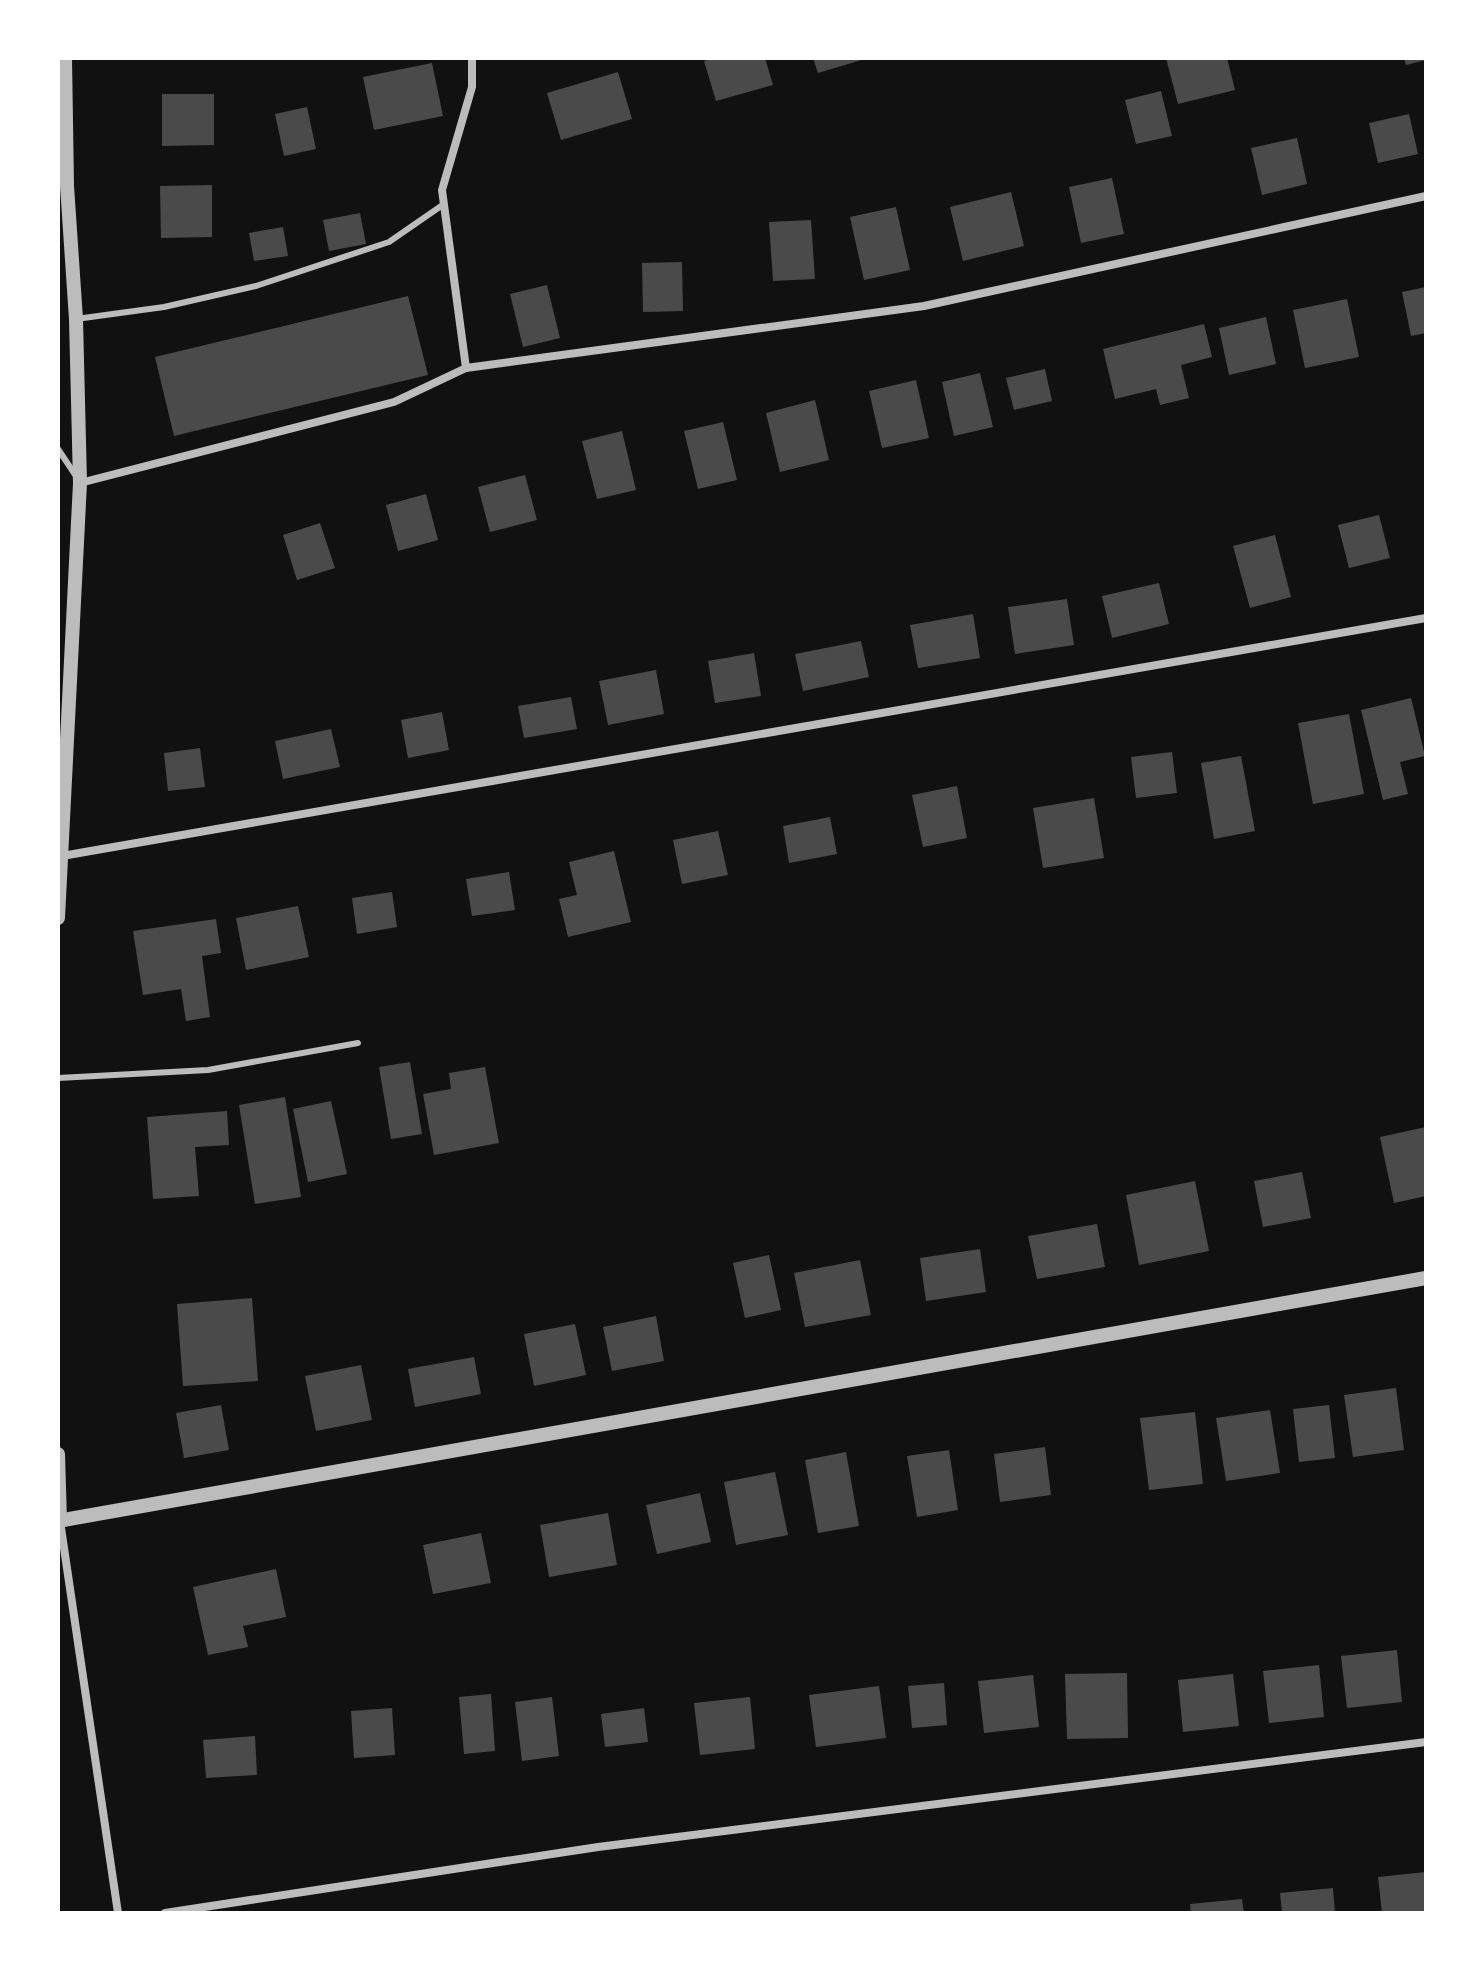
<svg xmlns="http://www.w3.org/2000/svg" width="1484" height="1971" viewBox="0 0 1484 1971" font-family="Overpass,sans-serif">
<style>
.building{fill:#4a4a4a}
.lines{fill:none;stroke-linecap:round;stroke-linejoin:round}
.service{stroke:#bcbcbc;stroke-width:6}
.minor{stroke:#bcbcbc;stroke-width:8}
.tertiary{stroke:#bcbcbc;stroke-width:14}
</style>
<rect width="100%" height="100%" fill="#111"/>
<g class="building">
<polygon points="713,58 765,58 773,85 716,101 704,61"/>
<polygon points="813,58 865,58 865,59 818,73"/>
<polygon points="1166,58 1227,58 1235,90 1178,104"/>
<polygon points="1404,58 1426,58 1426,60 1406,65"/>
<polygon points="432,63 443,116 374,130 363,77"/>
<polygon points="618,72 632,119 561,140 547,93"/>
<polygon points="1161,91 1172,136 1136,144 1125,100"/>
<polygon points="162,94 214,94 214,145 162,146"/>
<polygon points="307,107 316,149 284,156 275,114"/>
<polygon points="1409,114 1418,154 1378,163 1369,123"/>
<polygon points="1297,138 1307,184 1262,195 1251,148"/>
<polygon points="1112,178 1124,234 1081,243 1069,187"/>
<polygon points="212,185 212,237 161,238 160,186"/>
<polygon points="1011,192 1024,246 963,261 950,207"/>
<polygon points="896,207 910,270 864,280 850,217"/>
<polygon points="360,213 366,244 329,251 323,220"/>
<polygon points="811,220 815,279 773,281 769,222"/>
<polygon points="283,227 288,256 254,261 249,233"/>
<polygon points="682,262 683,311 643,312 642,263"/>
<polygon points="547,285 560,338 523,347 510,294"/>
<polygon points="1426,287 1426,333 1411,336 1402,292"/>
<polygon points="408,296 428,375 174,436 155,357"/>
<polygon points="1347,299 1359,357 1305,368 1293,310"/>
<polygon points="1266,317 1276,364 1229,375 1219,328"/>
<polygon points="1204,324 1212,357 1181,365 1189,398 1160,405 1156,389 1115,399 1103,349"/>
<polygon points="1045,369 1052,401 1014,410 1006,378"/>
<polygon points="980,373 993,427 954,436 942,382"/>
<polygon points="916,380 929,438 882,448 869,391"/>
<polygon points="815,400 829,460 780,472 766,413"/>
<polygon points="723,422 737,480 698,489 684,431"/>
<polygon points="622,431 636,490 597,499 582,441"/>
<polygon points="525,475 537,520 490,532 478,487"/>
<polygon points="426,494 438,540 398,551 386,505"/>
<polygon points="1379,515 1390,558 1349,568 1338,525"/>
<polygon points="320,523 335,568 297,580 283,535"/>
<polygon points="1275,535 1291,597 1250,608 1233,546"/>
<polygon points="1159,583 1169,624 1112,638 1102,596"/>
<polygon points="1067,599 1074,645 1015,654 1008,607"/>
<polygon points="973,614 980,658 918,668 910,625"/>
<polygon points="861,641 869,677 803,691 795,654"/>
<polygon points="754,653 761,696 715,703 708,661"/>
<polygon points="656,670 664,714 608,725 599,681"/>
<polygon points="571,697 577,729 524,738 518,706"/>
<polygon points="1411,698 1425,756 1400,762 1408,794 1383,800 1361,710"/>
<polygon points="442,712 449,750 408,758 401,720"/>
<polygon points="1349,714 1364,794 1313,804 1298,723"/>
<polygon points="331,729 340,767 283,779 275,741"/>
<polygon points="200,748 205,787 168,791 164,753"/>
<polygon points="1172,752 1177,793 1136,798 1131,757"/>
<polygon points="1241,756 1255,831 1214,839 1201,763"/>
<polygon points="957,786 967,838 923,847 912,795"/>
<polygon points="1094,798 1104,858 1043,868 1033,808"/>
<polygon points="830,817 837,854 789,863 783,826"/>
<polygon points="718,831 728,875 682,884 673,840"/>
<polygon points="614,851 631,922 568,937 559,899 577,895 569,862"/>
<polygon points="509,872 515,910 472,916 466,879"/>
<polygon points="392,892 397,927 357,934 352,898"/>
<polygon points="298,906 309,957 246,970 236,918"/>
<polygon points="216,919 221,953 202,956 210,1017 186,1021 181,989 143,995 133,931"/>
<polygon points="410,1062 422,1134 391,1139 379,1067"/>
<polygon points="485,1067 499,1143 434,1155 423,1094 451,1089 449,1073"/>
<polygon points="285,1097 301,1197 255,1204 239,1105"/>
<polygon points="331,1101 347,1174 308,1182 293,1109"/>
<polygon points="227,1111 229,1145 195,1147 199,1196 153,1199 147,1117"/>
<polygon points="1426,1127 1426,1196 1394,1203 1380,1137"/>
<polygon points="1302,1172 1311,1218 1263,1227 1254,1181"/>
<polygon points="1195,1181 1209,1251 1139,1265 1126,1195"/>
<polygon points="1097,1224 1105,1267 1037,1279 1028,1236"/>
<polygon points="980,1249 986,1292 926,1301 920,1258"/>
<polygon points="769,1255 781,1310 745,1318 733,1263"/>
<polygon points="860,1260 871,1315 805,1327 794,1273"/>
<polygon points="252,1298 258,1381 183,1386 177,1304"/>
<polygon points="656,1316 664,1361 612,1371 603,1327"/>
<polygon points="575,1324 586,1375 534,1386 524,1334"/>
<polygon points="474,1357 481,1394 415,1407 408,1369"/>
<polygon points="361,1365 372,1420 316,1431 305,1376"/>
<polygon points="1396,1388 1404,1450 1353,1457 1344,1395"/>
<polygon points="221,1405 229,1450 184,1458 176,1413"/>
<polygon points="1329,1405 1335,1458 1299,1462 1293,1409"/>
<polygon points="1270,1410 1280,1473 1226,1481 1216,1418"/>
<polygon points="1195,1412 1203,1484 1149,1490 1140,1418"/>
<polygon points="1045,1447 1051,1495 1000,1502 994,1454"/>
<polygon points="949,1450 958,1510 917,1517 907,1456"/>
<polygon points="846,1452 859,1526 818,1533 805,1460"/>
<polygon points="775,1472 788,1535 736,1545 724,1482"/>
<polygon points="700,1493 711,1542 657,1554 646,1505"/>
<polygon points="608,1513 617,1565 549,1577 540,1525"/>
<polygon points="481,1533 491,1583 433,1594 423,1545"/>
<polygon points="276,1569 286,1617 243,1626 248,1647 208,1655 193,1587"/>
<polygon points="1397,1650 1402,1702 1347,1708 1341,1656"/>
<polygon points="1319,1665 1324,1717 1269,1723 1263,1671"/>
<polygon points="1127,1673 1128,1738 1067,1739 1065,1674"/>
<polygon points="1233,1674 1239,1726 1183,1732 1178,1680"/>
<polygon points="1033,1675 1039,1727 984,1733 978,1681"/>
<polygon points="944,1683 947,1725 912,1728 908,1686"/>
<polygon points="879,1686 886,1738 816,1747 809,1695"/>
<polygon points="491,1694 495,1751 464,1754 459,1697"/>
<polygon points="552,1697 559,1756 522,1761 515,1702"/>
<polygon points="750,1697 755,1749 700,1755 694,1703"/>
<polygon points="392,1708 395,1755 354,1758 351,1711"/>
<polygon points="644,1708 648,1742 605,1747 601,1714"/>
<polygon points="255,1736 257,1775 206,1778 203,1740"/>
<polygon points="1426,1872 1426,1913 1382,1913 1378,1877"/>
<polygon points="1333,1888 1335,1913 1282,1913 1280,1893"/>
<polygon points="1242,1899 1244,1913 1191,1913 1190,1904"/>
</g>
<g class="lines">
<g class="service">
<polyline points="76,319 164,307 256,286 389,242 444,204"/>
<polyline points="58,449 76,476"/>
<polyline points="58,1078 208,1070 358,1043"/>
</g>
<g class="minor">
<polyline points="466,368 442,190 472,87 472,58"/>
<polyline points="80,483 394,402 466,368 924,306 1426,196"/>
<polyline points="62,856 1426,618"/>
<polyline points="60,1521 118,1913"/>
<polyline points="165,1913 598,1847 1426,1742"/>
</g>
<g class="tertiary">
<polyline points="58,918 80,483 76,319 67,186 65,58"/>
<polyline points="58,1454 60,1521"/>
<polyline points="58,1521 1426,1278"/>
</g>
</g>
<rect width="1484" height="1971" fill="none" stroke="#ffffff" stroke-width="120"/>
</svg>
